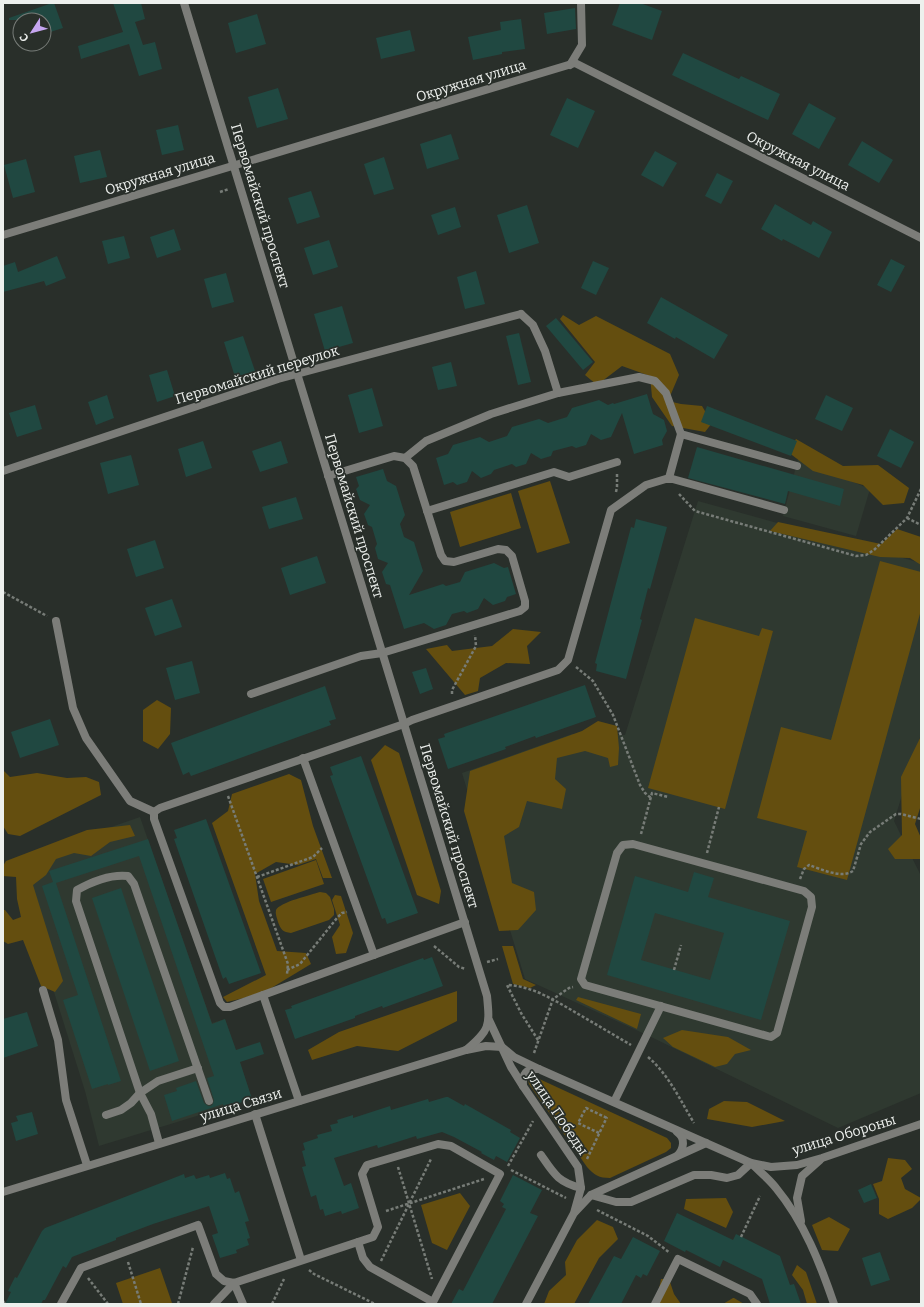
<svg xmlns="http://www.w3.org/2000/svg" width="924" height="1307" viewBox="0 0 924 1307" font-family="Bitter,serif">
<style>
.built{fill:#2f3930}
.green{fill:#644e0f}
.building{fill:#204841;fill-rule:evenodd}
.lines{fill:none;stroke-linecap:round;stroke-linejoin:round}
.path{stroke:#777c77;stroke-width:2.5;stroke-dasharray:3 2;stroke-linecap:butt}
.service{stroke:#7c7d79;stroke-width:8}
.minor{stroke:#7c7d79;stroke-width:8}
.tertiary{stroke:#7c7d79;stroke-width:8}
.labels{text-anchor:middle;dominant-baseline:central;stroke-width:3.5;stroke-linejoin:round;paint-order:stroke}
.street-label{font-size:14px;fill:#edf0ed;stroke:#292f2a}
</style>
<rect width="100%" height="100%" fill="#292f2a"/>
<g class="built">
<polygon points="798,459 870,489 856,536 783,516"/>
<polygon points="698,501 921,563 921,734 894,821 921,876 921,1093 838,1128 647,1035 525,979 462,773 572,734 625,735"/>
<polygon points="140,817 212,1023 225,1019 252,1099 99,1146 85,1091 13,861"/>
</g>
<g class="green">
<polygon points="563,315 579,325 596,316 670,354 679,375 668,401 681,404 702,406 712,423 705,432 672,426 652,397 650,376 622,366 597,385 585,375 595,362 560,319"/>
<polygon points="796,439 843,466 878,465 909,488 904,503 883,505 863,485 813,471 788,452"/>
<polygon points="550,481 570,543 537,553 518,491"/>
<polygon points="511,493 521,528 460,547 450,512"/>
<polygon points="778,522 881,544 897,529 921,537 921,565 910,558 880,557 770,531"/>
<polygon points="880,561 921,572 921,610 847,880 797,867 807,831 757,818 781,727 831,740"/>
<polygon points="695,618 759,636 762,628 773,631 725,809 648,788"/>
<polygon points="513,629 541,632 527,646 530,664 506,663 480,678 478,691 465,695 426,649 447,645 452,651 492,646"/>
<polygon points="157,700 171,708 170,734 158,749 143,741 143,710"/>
<polygon points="598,721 617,726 619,748 618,765 610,767 608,758 585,751 557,758 555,779 566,789 562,809 527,801 519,827 504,836 512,883 534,892 536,910 518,930 499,931 464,811 470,771 582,731"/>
<polygon points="921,736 921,805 915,824 921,838 921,859 895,859 888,849 902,835 901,777"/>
<polygon points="385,745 399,753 441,891 439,904 417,895 371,760"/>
<polygon points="3,770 10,777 37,773 67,778 86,777 99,782 101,795 20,836 8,834 3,826"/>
<polygon points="289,774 301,780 313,826 332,878 323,878 316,859 298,865 276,862 255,874 259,901 277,951 306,953 311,964 268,990 244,998 227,1002 223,997 266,975 212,823 228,811 232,794"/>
<polygon points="130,825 135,836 110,842 91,856 74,853 56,859 46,875 33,885 63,981 55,992 41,986 23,940 8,944 3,941 3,910 5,910 13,920 21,917 17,899 16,877 3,876 3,866 6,861 87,830"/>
<polygon points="316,860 324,884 271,902 263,879"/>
<path d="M320,892L326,893L330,897L334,909V915L329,920L291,933C283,932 281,930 278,922C277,918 275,914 276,910C280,902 311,895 320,892Z"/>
<polygon points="335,895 341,896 353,933 346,953 336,954 332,937 340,925 332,900"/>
<polygon points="502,946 513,946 523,979 536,985 530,988 513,984"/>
<polygon points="457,991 457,1021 398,1051 357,1046 312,1060 308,1050 339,1032"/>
<polygon points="578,997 641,1014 637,1029 576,1000"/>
<polygon points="682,1030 728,1037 751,1050 735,1054 727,1064 715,1067 673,1047 663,1038"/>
<path d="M535,1077L667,1138L671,1143V1148L666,1152L610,1178C599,1178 594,1175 587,1167L529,1084L528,1081L531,1078Z"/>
<polygon points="724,1101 747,1102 785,1121 752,1127 707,1119 709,1109"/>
<polygon points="888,1158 905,1160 912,1169 901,1178 905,1189 921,1198 921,1199 912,1208 888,1219 879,1214 879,1199 873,1184 882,1181"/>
<polygon points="460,1193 470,1206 447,1250 432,1243 421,1205"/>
<polygon points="726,1198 733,1212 726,1228 684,1209 686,1199"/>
<polygon points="829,1217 850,1229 838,1251 822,1250 812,1225"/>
<polygon points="597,1220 613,1227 618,1239 599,1258 574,1304 544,1304 549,1291 566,1275 565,1262 577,1240"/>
<polygon points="797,1265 806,1272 817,1304 807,1304 803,1290 792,1275"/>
<polygon points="160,1268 172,1303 123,1304 116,1283"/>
<polygon points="661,1279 669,1279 674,1294 681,1304 656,1304"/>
<polygon points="734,1298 744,1304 723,1304 733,1298"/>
</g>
<g class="building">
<polygon points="52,3 54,3 63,28 44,34 44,20 9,20 9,18"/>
<polygon points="113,3 141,3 145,19 135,22 143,45 155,42 162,69 139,76 129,44 81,59 78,46 123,32"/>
<polygon points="620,3 640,3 662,11 652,40 612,25"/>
<polygon points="575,8 576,29 547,34 544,13"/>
<polygon points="257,14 266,44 236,53 228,23"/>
<polygon points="521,19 525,49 502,52 502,54 473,60 468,37 501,30 500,22"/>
<polygon points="410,30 415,51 381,59 376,38"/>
<polygon points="683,53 739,79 741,76 780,94 768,120 672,75"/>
<polygon points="278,88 288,119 257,128 248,97"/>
<polygon points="567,98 595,111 578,148 550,135"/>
<polygon points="809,103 836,118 819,149 792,134"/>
<polygon points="178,125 184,150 162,155 156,130"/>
<polygon points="451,134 459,159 427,169 420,144"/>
<polygon points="862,141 893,160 879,183 848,165"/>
<polygon points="100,150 107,177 80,183 74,156"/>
<polygon points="655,151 677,163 663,187 641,175"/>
<polygon points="384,157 394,189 374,195 364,164"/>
<polygon points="26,159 35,192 13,198 4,165"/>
<polygon points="717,173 733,181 721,204 705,196"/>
<polygon points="311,191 320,217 297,224 288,198"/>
<polygon points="775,204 811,225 813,221 832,232 819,258 783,239 782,241 761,229"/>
<polygon points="527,205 539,243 509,253 497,215"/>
<polygon points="455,207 461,227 438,235 431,215"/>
<polygon points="174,229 181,250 157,258 150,237"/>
<polygon points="124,236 130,258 108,264 102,241"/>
<polygon points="329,240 338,267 313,275 304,248"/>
<polygon points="57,256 66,278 46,286 44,281 3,292 3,266 15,262 18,272"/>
<polygon points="891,259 905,266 891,292 877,285"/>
<polygon points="593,261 609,268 596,295 581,288"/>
<polygon points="476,271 485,304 465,309 457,277"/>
<polygon points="226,273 234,302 212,308 204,279"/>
<polygon points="661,297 728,335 714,359 676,337 675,339 647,323"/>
<polygon points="342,306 353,343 325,351 314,314"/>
<polygon points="556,318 593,362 583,370 546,326"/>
<polygon points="519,333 531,382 518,385 506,336"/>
<polygon points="243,336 255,371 235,377 224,342"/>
<polygon points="451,362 457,386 438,390 432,367"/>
<polygon points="167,370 175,396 157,402 149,375"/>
<polygon points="372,388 383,426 359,433 348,395"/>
<polygon points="647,394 653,414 664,420 667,431 662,440 663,445 634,454 622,413 611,437 601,440 591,434 586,445 576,448 572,446 553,451 551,456 541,459 531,453 526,464 516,467 512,464 494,470 491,474 481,478 472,471 467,482 457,485 453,482 444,485 436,458 448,454 453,445 480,437 489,442 507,436 512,427 539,419 548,423 567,417 572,408 599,400 608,405 613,403 614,404"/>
<polygon points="107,395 114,418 96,425 88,402"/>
<polygon points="826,395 853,408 842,431 815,419"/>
<polygon points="35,405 42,429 17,437 9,413"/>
<polygon points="707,406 797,441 791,456 701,422"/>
<polygon points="890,429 914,442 901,468 877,456"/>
<polygon points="203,441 212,468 186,477 178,449"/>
<polygon points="281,441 288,463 260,472 252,451"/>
<polygon points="697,447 844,489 840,506 788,491 785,504 688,478"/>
<polygon points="131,455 139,485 108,494 100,463"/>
<polygon points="383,469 387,481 396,486 405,515 400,524 404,537 414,542 423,571 409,595 443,584 446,586 460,582 465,572 494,563 504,568 508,567 516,594 507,597 505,601 493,605 484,598 478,609 467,613 464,611 452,614 446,625 434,629 424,623 404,629 390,585 386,584 382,572 388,563 378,559 375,548 377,544 372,527 368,525 364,514 370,505 360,500 356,489 359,486 356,477"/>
<polygon points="296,497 303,519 269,529 262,507"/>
<polygon points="636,519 667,527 650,589 648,588 640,619 642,620 626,679 596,671 597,664 595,663 631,527 634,528"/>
<polygon points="155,540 164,568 136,577 127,549"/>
<polygon points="317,556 326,583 290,595 281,568"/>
<polygon points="172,599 182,627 155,636 145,608"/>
<polygon points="192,661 200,693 175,700 166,668"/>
<polygon points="426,668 433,689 420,694 412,672"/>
<polygon points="585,685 596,717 536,738 535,736 505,747 506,749 448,769 438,739 445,737 444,734"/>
<polygon points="325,686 336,719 329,721 331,725 191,776 189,772 183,775 171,743"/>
<polygon points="50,719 59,745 20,758 11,732"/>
<polygon points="361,756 418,913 387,924 385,918 382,919 330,776 333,775 330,767"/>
<polygon points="206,819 261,973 229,984 226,977 223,979 174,839 177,838 174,830"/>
<polygon points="148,839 212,1024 225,1019 236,1050 260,1042 264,1054 240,1062 252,1099 224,1108 223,1104 172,1121 164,1095 177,1091 176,1088 196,1081 204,1103 208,1106 211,1106 213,1104 214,1100 207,1078 214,1076 139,856 56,883 121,1081 108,1085 108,1084 92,1089 63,1000 78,995 42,886 53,882 49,871"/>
<path d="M694,872L714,878L708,897L790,921L761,1020L607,975L635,876L688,892ZM655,913L724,933L710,980L641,960Z"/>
<polygon points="121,888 179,1061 150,1071 92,898"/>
<polygon points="432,957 443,986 383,1008 382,1006 355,1016 355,1018 295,1039 285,1010 292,1008 291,1006 423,958 424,960"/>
<polygon points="27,1012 38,1046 3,1058 3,1019"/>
<polygon points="446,1097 448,1097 464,1106 465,1104 511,1130 510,1132 520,1138 507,1162 496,1156 494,1160 481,1153 482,1152 454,1137 442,1132 417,1139 416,1136 378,1148 377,1145 334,1158 344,1186 351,1183 359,1208 342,1214 341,1211 325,1216 323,1209 320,1210 316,1195 311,1197 302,1167 306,1166 302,1151 305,1150 303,1143 318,1138 317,1135 332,1131 330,1125 338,1123 337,1120 353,1115 353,1118 390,1106 391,1110 428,1099 429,1102"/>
<polygon points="32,1112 38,1134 16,1141 11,1123 18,1121 16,1116"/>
<polygon points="225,1173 227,1179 230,1178 235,1193 239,1191 249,1221 245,1222 250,1238 247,1239 249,1245 236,1250 237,1253 220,1258 212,1235 218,1233 209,1206 153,1224 116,1238 116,1240 72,1257 66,1268 63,1266 45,1300 43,1300 41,1304 5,1304 11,1292 8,1291 15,1277 17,1278 42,1231 45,1228 184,1174 185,1178 194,1175 196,1179 209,1175 210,1178"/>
<polygon points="513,1175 542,1190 530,1213 538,1216 492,1304 451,1304 459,1289 463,1291 506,1209 502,1207 504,1204 500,1201"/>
<polygon points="871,1184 877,1198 864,1203 858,1190"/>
<polygon points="677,1213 733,1240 736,1234 780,1256 790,1285 794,1284 801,1304 770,1304 762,1279 723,1260 720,1267 686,1250 685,1252 664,1241"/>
<polygon points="633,1237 660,1251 647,1276 643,1274 641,1278 636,1275 621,1304 588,1304 614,1256 621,1259"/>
<polygon points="880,1252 890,1280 871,1286 862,1258"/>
</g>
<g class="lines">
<g class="path">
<polyline points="220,192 229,189"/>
<polyline points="616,492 617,487 617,473"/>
<polyline points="679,494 695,511 856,556 866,555 874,550 907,518 921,489"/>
<polyline points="907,518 921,525"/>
<polyline points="3,592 47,616"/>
<polyline points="576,667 593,681 613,715 640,785 645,793 651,798"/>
<polyline points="452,694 452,690 476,646 475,635"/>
<polyline points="228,796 288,964 287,974"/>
<polyline points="641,834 652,793 668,797"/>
<polyline points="707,853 719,807"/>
<polyline points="257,877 313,857 322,848"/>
<path d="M800,879L804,869L809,865C821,869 841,879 853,871L861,844L870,832L896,814H901L921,819"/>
<polyline points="434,946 459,967 466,969"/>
<polyline points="487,962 498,959"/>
<polyline points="287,970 300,964 337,918 342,913 347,912"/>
<polyline points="674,970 681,945"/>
<path d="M538,1040L521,1013L507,985C534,986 557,1002 580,1015C597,1025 614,1035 631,1045"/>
<polyline points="534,1053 553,999 569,988 573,987"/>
<path d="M648,1057C669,1075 680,1100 694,1123"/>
<polyline points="599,1133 578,1123 586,1108 607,1118"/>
<polyline points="587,1159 607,1117"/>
<polyline points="508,1166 533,1121"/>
<polyline points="398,1167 432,1279"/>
<polyline points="511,1170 566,1198"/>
<polyline points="597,1210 648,1236 670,1253"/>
<polyline points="386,1211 484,1179"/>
<polyline points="741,1237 760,1196"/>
<polyline points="381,1261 431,1159"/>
<polyline points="128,1262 141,1304"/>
<polyline points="309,1270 314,1274 375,1304"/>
<polyline points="88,1278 108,1304"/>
<polyline points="3,1301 5,1304"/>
<polyline points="178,1304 193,1247"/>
<polyline points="272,1304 284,1279"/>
</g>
<g class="service">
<polyline points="570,65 582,45 581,3"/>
<polyline points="521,314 533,325 545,351 558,393"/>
<polyline points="681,434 797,466"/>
<polyline points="405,458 426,441 491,414 558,393 639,377 655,381 666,393 681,434 669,478"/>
<polyline points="427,511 554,472 569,477 617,462"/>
<polyline points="56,621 73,708 86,738 130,801 154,812"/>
<polyline points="251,694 361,656 382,653 520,611 525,607 525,601 512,556 506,550 498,549 454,562 445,561 441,555 413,466 405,458 394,456 328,476"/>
<polyline points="303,758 374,955"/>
<polygon points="633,844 804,891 811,897 812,907 777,1033 771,1037 585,985 581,979 617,853 623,845"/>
<polyline points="465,922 230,1007 224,1007 220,1003 154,819 154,812 160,808 404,724 412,720 558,670 568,660 611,510 646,485 669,478 784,510"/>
<polyline points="43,990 58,1040 66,1100 87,1165"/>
<polyline points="263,995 299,1101"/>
<polyline points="614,1102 661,1006"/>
<polyline points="255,1114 301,1260"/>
<polyline points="106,1115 121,1110 131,1103 140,1093 158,1081 198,1068"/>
<path d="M159,1143L151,1114L140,1093L76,901L77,890C93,881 111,874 128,876L134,884L209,1101"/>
<path d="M541,1155C554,1174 558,1182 581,1188"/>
<polyline points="591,1195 616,1202 631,1202 694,1175 711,1175 727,1178 738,1175 751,1163"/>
<polyline points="358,1242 363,1258 370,1267 433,1302"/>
<polyline points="61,1304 81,1268 198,1225 216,1274 224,1281 234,1283 373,1237 378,1227 362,1174 367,1165 438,1144 451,1146 500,1174 432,1304"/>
<polyline points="214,1304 234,1283 243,1304"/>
<polyline points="655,1304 678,1259 750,1294 757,1304"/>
</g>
<g class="minor">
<polyline points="3,235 575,63 921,238"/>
<polyline points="3,471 278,379 521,314"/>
<polyline points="489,1020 511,1067 523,1086 578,1167 581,1188 574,1213 526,1304"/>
<polyline points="466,1050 486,1046 502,1047 514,1057 541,1070 751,1163 771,1167 797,1165 822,1158 921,1124"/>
<path d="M523,1086C522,1074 526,1068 539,1069"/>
<path d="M677,1132C686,1138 684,1149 677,1156"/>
<path d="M752,1164C760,1172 769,1179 776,1188C804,1222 820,1263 834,1304"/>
<polyline points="575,1212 591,1195 706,1143"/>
<polyline points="801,1221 797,1198 802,1176 820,1160"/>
</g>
<path class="tertiary" d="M3,1192L466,1050C490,1030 490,1026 487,996L184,3"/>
</g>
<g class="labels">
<g class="street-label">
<text transform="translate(471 81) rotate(-17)">Окружная улица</text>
<text transform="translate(798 161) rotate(27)">Окружная улица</text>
<text transform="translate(160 174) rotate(-17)">Окружная улица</text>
<text transform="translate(260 206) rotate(73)">Первомайский проспект</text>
<text transform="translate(257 375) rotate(-17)">Первомайский переулок</text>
<text transform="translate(354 516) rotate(73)">Первомайский проспект</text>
<text transform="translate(449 826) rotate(73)">Первомайский проспект</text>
<text transform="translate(241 1105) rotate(-17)">улица Связи</text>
<text transform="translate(557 1113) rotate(56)">улица Победы</text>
<text transform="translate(844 1135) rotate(-17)">улица Обороны</text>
</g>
</g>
<rect width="924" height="1307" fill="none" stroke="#edf0ed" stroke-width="8"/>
<g transform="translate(32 32) rotate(234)"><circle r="19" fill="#292f2a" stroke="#777c78"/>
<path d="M0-3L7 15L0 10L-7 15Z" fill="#c6a6f0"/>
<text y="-6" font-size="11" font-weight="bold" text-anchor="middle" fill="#edf0ed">С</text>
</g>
</svg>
